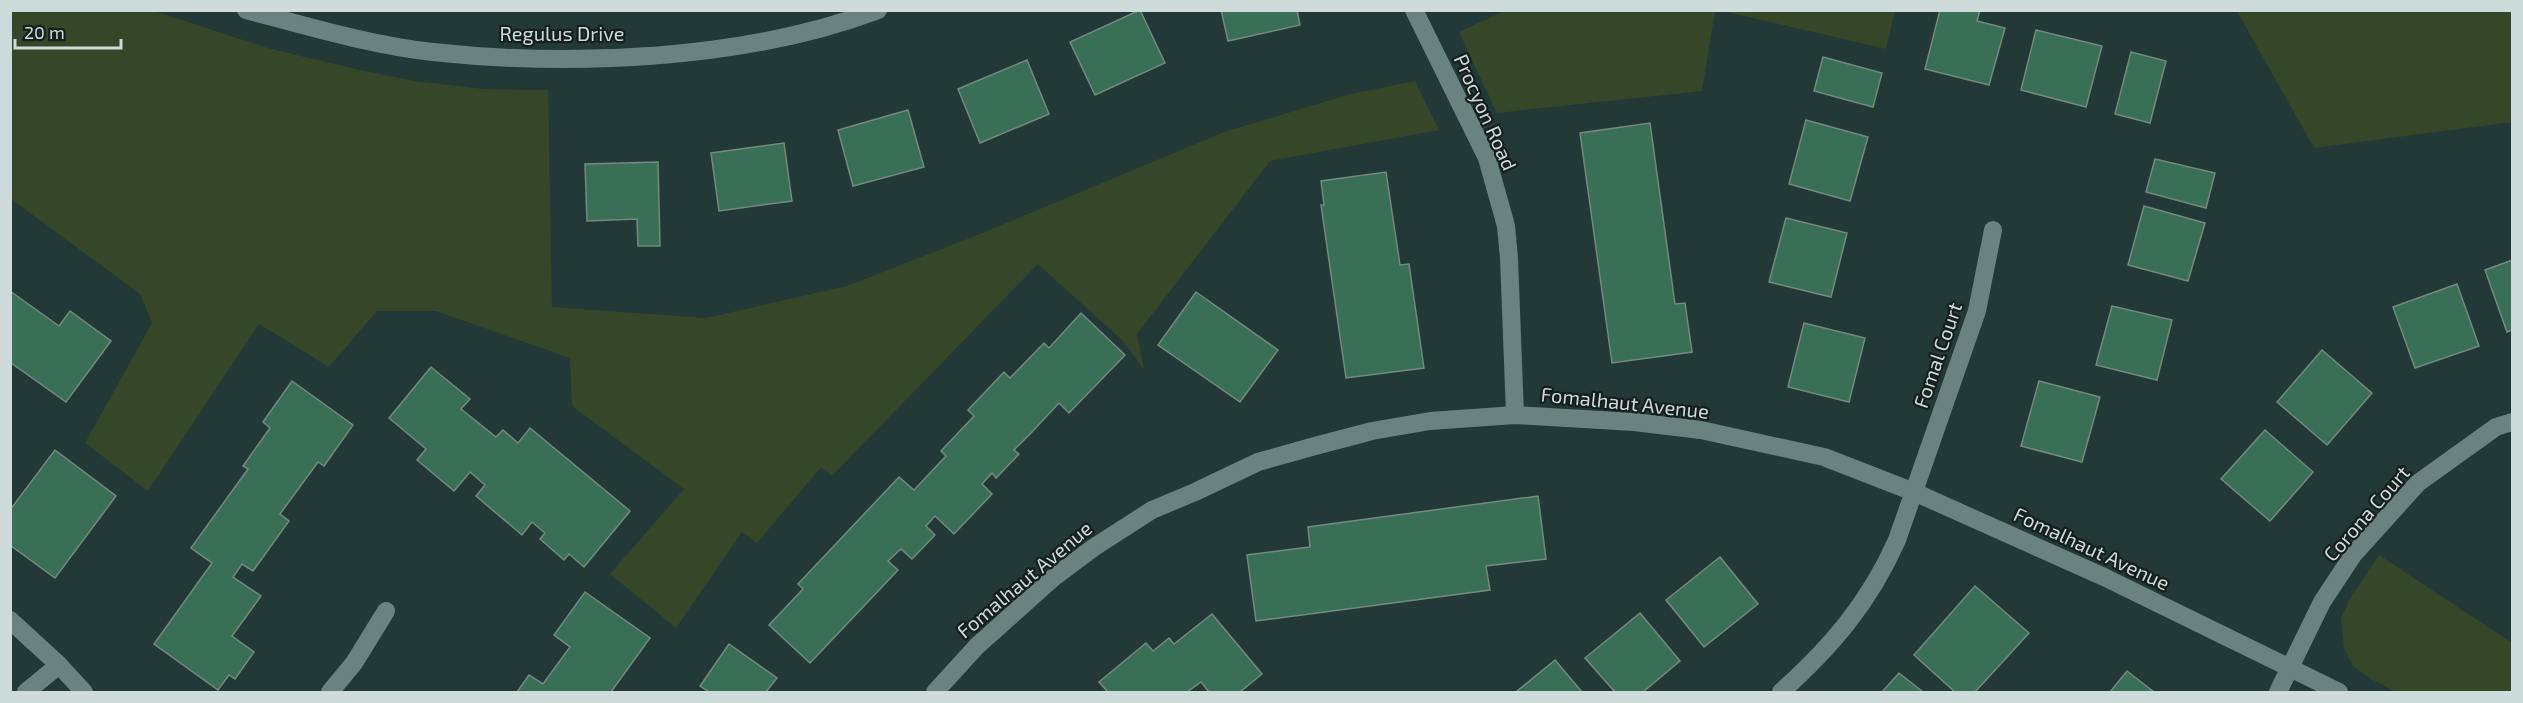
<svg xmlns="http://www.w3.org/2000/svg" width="2523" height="703" viewBox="0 0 2523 703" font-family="'Exo 2',sans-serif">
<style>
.green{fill:#354629}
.building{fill:#396f56;stroke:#75897e;stroke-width:1.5}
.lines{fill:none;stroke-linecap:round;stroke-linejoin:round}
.minor{stroke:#6a8381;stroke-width:18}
.labels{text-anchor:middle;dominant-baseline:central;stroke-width:4.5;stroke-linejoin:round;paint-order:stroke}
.street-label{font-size:20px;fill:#cedbdb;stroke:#141e1d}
</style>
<rect width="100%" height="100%" fill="#223938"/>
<g class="green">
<polygon points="11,10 154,11 271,49 360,70 414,81 484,89 548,90 552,307 706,318 847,286 985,232 1224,132 1351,94 1415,81 1439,130 1270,161 1137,334 1144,370 1124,342 1038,264 832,476 821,467 757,543 742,532 676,628 610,574 684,489 572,406 570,358 436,311 377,311 329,367 259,324 148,491 85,443 152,323 140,294 11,199"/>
<polygon points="1506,10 1715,11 1702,91 1497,113 1459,32"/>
<polygon points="1723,11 1895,11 1886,49"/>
<polygon points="2237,11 2512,11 2512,122 2314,148"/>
<polygon points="2379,555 2512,643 2512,692 2396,692 2371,679 2354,667 2344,649 2341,618 2351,597"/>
</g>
<g class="building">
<polygon points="1140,10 1165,63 1095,95 1070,42"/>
<polygon points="1221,10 1297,10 1300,25 1228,41"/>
<polygon points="1940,10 1980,10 1977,21 2005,28 1989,85 1925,69"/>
<polygon points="2036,30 2102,46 2086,107 2021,90"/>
<polygon points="2131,52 2166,61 2150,123 2115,114"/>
<polygon points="1823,57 1882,73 1873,107 1814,91"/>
<polygon points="1027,60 1049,114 980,143 958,89"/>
<polygon points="908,110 924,167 853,186 838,130"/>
<polygon points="1806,120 1868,137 1850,201 1789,184"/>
<polygon points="1650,123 1675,304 1685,303 1692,352 1612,363 1580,133"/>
<polygon points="784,143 792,201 719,211 711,153"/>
<polygon points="2155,159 2215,173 2206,208 2146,192"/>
<polygon points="658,162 660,246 638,246 637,219 587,221 585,164"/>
<polygon points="1386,172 1400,265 1409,264 1424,368 1346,378 1321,205 1324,205 1321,181"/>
<polygon points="2144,206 2205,223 2188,281 2128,265"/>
<polygon points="1786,218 1847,233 1831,297 1769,282"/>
<polygon points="2512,260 2512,330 2507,332 2485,270"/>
<polygon points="2457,284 2479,346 2415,368 2393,307"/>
<polygon points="10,291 59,326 70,311 111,341 66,402 10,362"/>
<polygon points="1196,292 1278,350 1240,402 1158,345"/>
<polygon points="2112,306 2172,320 2157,380 2096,365"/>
<polygon points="1081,313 1125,355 1069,413 1059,403 1031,433 1014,450 1019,454 996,478 992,473 982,484 992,494 954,534 935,516 926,526 935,535 912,559 901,549 888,561 898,570 810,663 769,625 803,589 798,584 899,477 914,490 946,456 941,451 974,416 968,410 1004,372 1010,378 1044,343 1049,348"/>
<polygon points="1804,323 1865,338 1849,402 1788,387"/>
<polygon points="2322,350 2372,393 2327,445 2277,402"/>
<polygon points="431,367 470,399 461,409 496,437 503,430 518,443 530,428 630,511 584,567 569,554 564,560 540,539 545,533 532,522 522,535 476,496 485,485 470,472 454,491 417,460 426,449 389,418"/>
<polygon points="292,381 353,425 324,466 318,462 280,514 289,521 253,571 242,564 233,577 261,596 232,636 254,652 235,679 229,675 218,690 154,644 212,563 191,548 248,469 243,466 270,428 263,422"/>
<polygon points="2039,381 2100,397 2082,462 2021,446"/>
<polygon points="2265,430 2313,472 2270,521 2221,479"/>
<polygon points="55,450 116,496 55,578 10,545 10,510"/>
<polygon points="1538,496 1546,559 1486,566 1490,590 1256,621 1247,555 1310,547 1308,527"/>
<polygon points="1720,557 1758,604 1704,647 1666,600"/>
<polygon points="1975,586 2029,633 1975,692 1955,692 1914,655"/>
<polygon points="585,592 650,638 611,692 517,692 529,675 543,684 570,647 554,635"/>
<polygon points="1640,613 1680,661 1643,692 1615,692 1585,658"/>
<polygon points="1212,614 1262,674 1240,692 1209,692 1201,682 1187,692 1104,692 1107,691 1099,682 1146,643 1153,651 1169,638 1174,644"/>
<polygon points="729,644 777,678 766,692 709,692 700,686"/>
<polygon points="1555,660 1582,692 1516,692"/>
<polygon points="2127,671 2154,692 2110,692"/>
<polygon points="1899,673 1923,692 1882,692"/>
</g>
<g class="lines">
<g class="minor">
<path d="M246,10C307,26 370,45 433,52C571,67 746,60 878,10"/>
<polyline points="1414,10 1487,158 1506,226 1509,258 1515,415"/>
<polyline points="10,620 59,665 84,692"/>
<polyline points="26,692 59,665"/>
<polyline points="330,692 354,663 386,611"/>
<polyline points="935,692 977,646 1053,578 1093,548 1152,510 1195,492 1258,462 1315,446 1372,431 1430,421 1515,415 1634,422 1701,430 1824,457 1914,492 2104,577 2339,692"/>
<path d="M1781,692C1832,646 1869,603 1897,540L1977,311L1993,230"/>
<polyline points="2278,692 2322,602 2353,555 2418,483 2496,427 2512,422"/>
</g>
</g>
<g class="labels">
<g class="street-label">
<text x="562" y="33">Regulus Drive</text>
<text transform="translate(1486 112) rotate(66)">Procyon Road</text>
<text transform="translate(1937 355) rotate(-71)">Fomal Court</text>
<text transform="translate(1625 402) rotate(6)">Fomalhaut Avenue</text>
<text transform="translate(2366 513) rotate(-49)">Corona Court</text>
<text transform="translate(2092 548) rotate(25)">Fomalhaut Avenue</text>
<text transform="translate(1024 579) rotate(-40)">Fomalhaut Avenue</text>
</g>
</g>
<rect width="2523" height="703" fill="none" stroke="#cedbdb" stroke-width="24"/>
<path d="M15 39v9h106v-9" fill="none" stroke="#cedbdb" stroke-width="3"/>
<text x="24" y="39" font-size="18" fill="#cedbdb" stroke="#141e1d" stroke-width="4.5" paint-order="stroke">20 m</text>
</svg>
